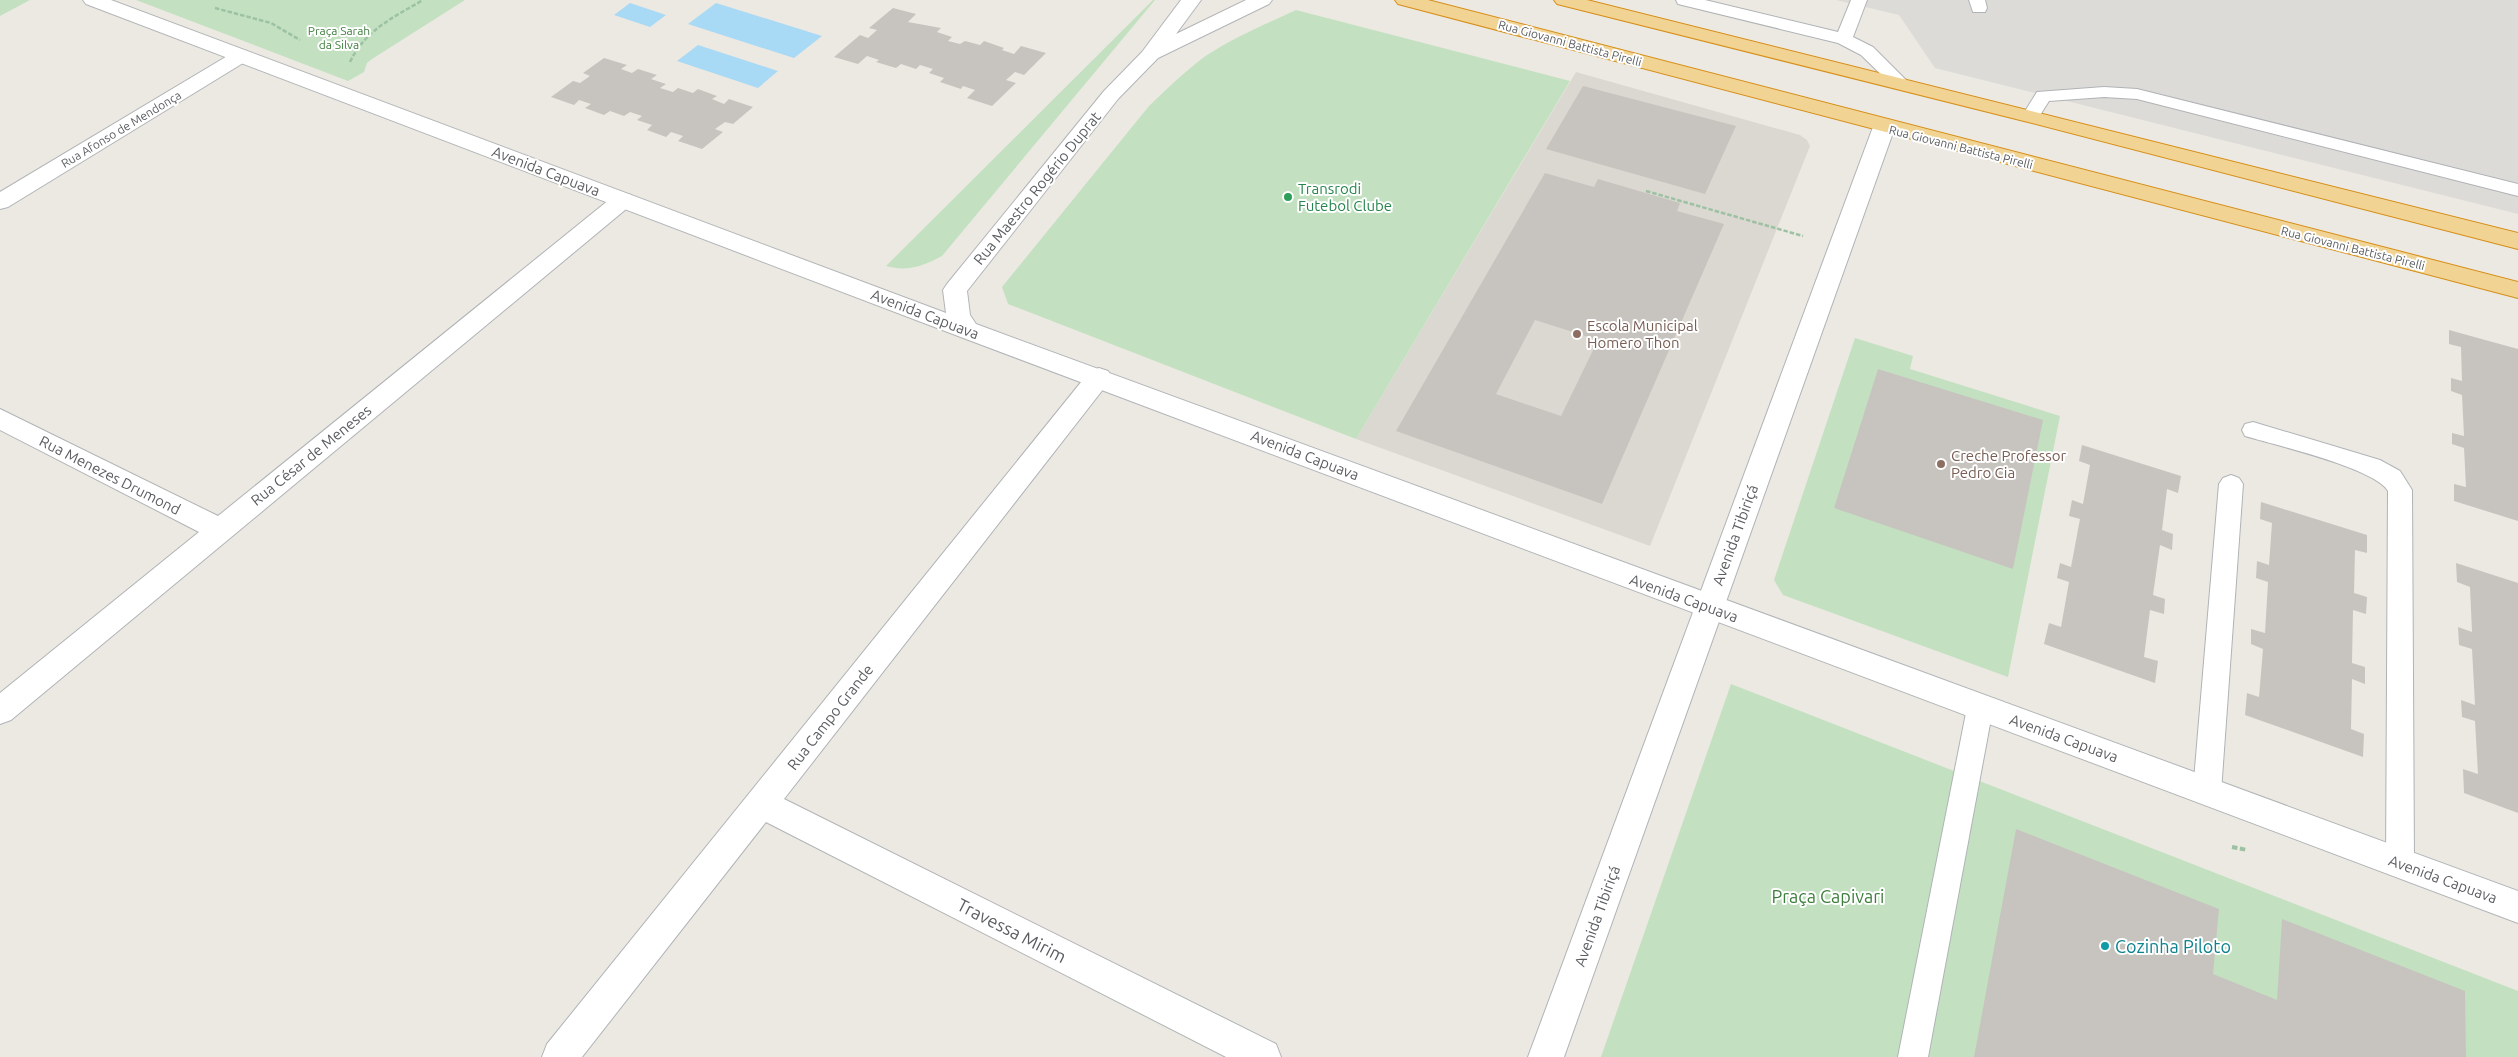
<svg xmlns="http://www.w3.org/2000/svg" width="2518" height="1057" viewBox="0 0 2518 1057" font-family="Ubuntu,sans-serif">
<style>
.industrial{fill:#dddbd7}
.education{fill:#dbd8d1}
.green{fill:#c3e1c1}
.water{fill:#a8d9f5}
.building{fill:#c7c4bf;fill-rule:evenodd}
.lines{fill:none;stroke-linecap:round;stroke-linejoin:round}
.lane-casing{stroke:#b0b3b6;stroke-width:2}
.street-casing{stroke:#b0b3b6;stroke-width:2}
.secondary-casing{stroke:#b2b5b8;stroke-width:2}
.highway-casing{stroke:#d68e18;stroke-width:2}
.path-far1{stroke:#9cc1a3;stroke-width:2.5;stroke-dasharray:4.5 2;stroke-linecap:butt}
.path{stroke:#9cc1a3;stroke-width:4;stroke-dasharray:5.5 2.5;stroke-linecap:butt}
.lane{fill:#fff;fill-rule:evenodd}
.street{fill:#fff;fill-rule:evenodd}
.secondary{fill:#fff;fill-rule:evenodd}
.highway{fill:#f1d394;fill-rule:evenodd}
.leisure-dot{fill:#2e9e5b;stroke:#fff;stroke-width:2}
.education-dot{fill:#8d6e63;stroke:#fff;stroke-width:2}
.culture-dot{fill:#0f9aa8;stroke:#fff;stroke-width:2}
.labels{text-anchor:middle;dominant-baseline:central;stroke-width:4;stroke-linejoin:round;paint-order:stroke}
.far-park-label{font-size:12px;fill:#3e7e3d;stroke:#fff}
.far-street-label{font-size:12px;fill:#5b5e61;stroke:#fff}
.street-label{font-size:15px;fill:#5b5e61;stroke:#fff}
.leisure-label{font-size:15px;fill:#27864d;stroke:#fff;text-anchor:start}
.education-label{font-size:15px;fill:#785e54;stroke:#fff;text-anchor:start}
.near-park-label{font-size:18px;fill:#3e7e3d;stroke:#fff}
.near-street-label{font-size:18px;fill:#5b5e61;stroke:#fff}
.near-culture-label{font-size:18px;fill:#0d838f;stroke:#fff;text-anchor:start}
</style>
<rect width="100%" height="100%" fill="#ece9e2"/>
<polygon class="industrial" points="1836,0 2518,0 2518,214 1935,68 1899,15"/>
<polygon class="education" points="1576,72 1800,135 1807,140 1810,146 1650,546 1356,439"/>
<g class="green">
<polygon points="0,0 30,0 0,16"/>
<polygon points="136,0 465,0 372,59 367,63 364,72 348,81"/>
<path d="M1153,0H1155L942,256C924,266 906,272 886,266Z"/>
<path d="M1296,10L1570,81L1356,439L1008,304L1002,287L1149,106C1167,89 1186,70 1207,55C1235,37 1266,24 1296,10Z"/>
<polygon points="1855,338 1913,356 1910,369 2060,416 2008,677 1783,595 1774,580"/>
<polygon points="1731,684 2518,991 2518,1057 1601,1057"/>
</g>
<g class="water">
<polygon points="630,3 666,15 650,27 614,15"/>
<polygon points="716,3 822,36 794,58 688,24"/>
<polygon points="698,45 778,71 758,88 677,61"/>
</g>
<g class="building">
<polygon points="893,8 916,14 908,22 941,28 937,32 952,37 948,41 960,44 965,41 980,45 984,41 1004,48 1002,50 1014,54 1021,46 1046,53 1024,75 1015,72 1006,80 1016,83 992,106 967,98 975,90 963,86 961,89 940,82 944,78 929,73 933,69 920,65 916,69 901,64 896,68 876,62 879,60 867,56 858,64 834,57 860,35 868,38 877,30 869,28"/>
<polygon points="604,58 627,65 621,69 632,73 638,69 657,75 651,79 666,84 660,88 673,92 678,88 693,93 698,89 717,96 712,99 724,104 729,99 753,107 733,124 725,122 715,129 723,132 702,149 678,141 683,136 671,132 666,137 647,130 652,125 637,120 642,116 630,112 624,116 610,111 604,115 585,108 591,104 579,100 574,105 551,97 573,81 580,83 590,76 583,73"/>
<polygon points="1583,86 1736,126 1705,194 1546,149"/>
<path d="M1545,173L1594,187L1598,179L1680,203L1677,211L1724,224L1602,504L1396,431ZM1535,320L1598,340L1561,416L1496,394Z"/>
<polygon points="2449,330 2518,349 2518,521 2454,501 2454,484 2466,487 2464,448 2452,444 2452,433 2464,436 2462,395 2451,391 2451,378 2462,381 2461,347 2449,344"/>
<polygon points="1878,369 2043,420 2013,569 1834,508"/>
<polygon points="2082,445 2181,476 2178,493 2167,489 2162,530 2173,534 2172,550 2160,545 2153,595 2165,599 2164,614 2150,610 2144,657 2158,661 2155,683 2044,644 2049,623 2061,627 2069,582 2057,578 2060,563 2071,567 2080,519 2069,516 2072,500 2083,504 2090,465 2079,461"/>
<polygon points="2261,502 2367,535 2367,553 2355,550 2354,593 2367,597 2366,614 2353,610 2352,663 2365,667 2365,684 2352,679 2351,729 2364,734 2363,757 2245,715 2247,693 2259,697 2263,649 2251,644 2251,629 2265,633 2268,582 2256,578 2257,561 2269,565 2272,523 2260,519"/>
<polygon points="2456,563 2518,583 2518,813 2464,793 2463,769 2478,774 2475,721 2462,717 2461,700 2475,705 2472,649 2459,645 2458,627 2472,632 2470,587 2457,582"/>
<polygon points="2016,829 2219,909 2213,974 2277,1000 2282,919 2465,991 2466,1057 1974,1057"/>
</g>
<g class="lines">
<g class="lane-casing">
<g id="lane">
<polygon points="1676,0 1705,0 1838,32 1851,0 1867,0 1853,37 1873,47 1909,83 1906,87 1894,87 1861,55 1838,43 1678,4"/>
<polygon points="1969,0 1985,0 1987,8 1985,12 1973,12"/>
<polygon points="2104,87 2137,89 2518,184 2518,196 2137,99 2104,97 2049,101 2037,120 2025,120 2022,116 2037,92"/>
<path d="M2253,422L2380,460L2400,471L2412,490L2414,863L2410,872L2400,876L2390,872L2386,863L2388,491C2374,468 2275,445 2245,436L2242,430L2245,424Z"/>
<polygon points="2231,475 2239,478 2243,484 2221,792 2217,801 2207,804 2197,801 2193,792 2219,484 2223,478"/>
<polygon points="1980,697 1989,700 1993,708 1928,1057 1898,1057 1967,708 1971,700"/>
</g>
</g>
<g class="street-casing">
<g id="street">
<polygon points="241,50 248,52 251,56 248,60 8,207 0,209 0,192 234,52"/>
<polygon points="1884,121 1892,122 1895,127 1564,1057 1528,1057 1873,127 1876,122"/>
<polygon points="623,193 631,195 634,200 631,205 11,720 0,724 0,693 199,532 0,430 0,409 218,516 615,195"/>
<polygon points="1099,368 1108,371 1112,377 1108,383 784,799 1276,1044 1281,1057 1226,1057 766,822 582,1057 542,1057 547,1044 1090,371"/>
</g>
</g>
<g class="secondary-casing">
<polygon id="secondary" points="83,0 111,0 946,313 943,290 947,284 1104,91 1142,52 1181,0 1201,0 1176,34 1246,0 1272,0 1269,4 1158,58 1118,99 967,291 970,315 976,324 2518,891 2518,923 958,336 86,4"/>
</g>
<g class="highway-casing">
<g id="highway">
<polygon points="1395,0 1428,0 2518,282 2518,298 1398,4"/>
<polygon points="1554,0 1587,0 2518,233 2518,249 2024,121 1557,4"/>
</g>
</g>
<g class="path-far1">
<polyline points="215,8 271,23 300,40"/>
<path d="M350,62C365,30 394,17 423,0"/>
<polyline points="1646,191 1803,236"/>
</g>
<polyline class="path" points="2232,847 2247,850"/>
<use href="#lane" class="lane"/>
<use href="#street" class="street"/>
<use href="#secondary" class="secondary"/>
<use href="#highway" class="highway"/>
</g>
<circle class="leisure-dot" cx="1288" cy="197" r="5"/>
<g class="education-dot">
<circle cx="1577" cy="334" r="5"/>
<circle cx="1941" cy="464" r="5"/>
</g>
<circle class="culture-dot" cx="2105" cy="946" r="5"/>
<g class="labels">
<g class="far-park-label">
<text x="339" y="30">Praça Sarah<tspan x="339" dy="14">da Silva</tspan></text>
</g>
<g class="far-street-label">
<text transform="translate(1570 43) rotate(15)">Rua Giovanni Battista Pirelli</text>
<text transform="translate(121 129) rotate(-31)">Rua Afonso de Mendonça</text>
<text transform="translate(1961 147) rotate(14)">Rua Giovanni Battista Pirelli</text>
<text transform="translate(2353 248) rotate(14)">Rua Giovanni Battista Pirelli</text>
</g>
<g class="street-label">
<text transform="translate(546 171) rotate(21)">Avenida Capuava</text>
<text transform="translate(1037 188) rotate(-51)">Rua Maestro Rogério Duprat</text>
<text transform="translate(925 314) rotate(21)">Avenida Capuava</text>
<text transform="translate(311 455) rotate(-39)">Rua César de Meneses</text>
<text transform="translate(1305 455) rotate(21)">Avenida Capuava</text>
<text transform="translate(110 475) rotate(27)">Rua Menezes Drumond</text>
<text transform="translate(1735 535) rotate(-70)">Avenida Tibiriçá</text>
<text transform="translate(1684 598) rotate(20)">Avenida Capuava</text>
<text transform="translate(830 717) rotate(-52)">Rua Campo Grande</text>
<text transform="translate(2064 738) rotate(20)">Avenida Capuava</text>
<text transform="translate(2443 879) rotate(20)">Avenida Capuava</text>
<text transform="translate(1597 916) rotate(-70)">Avenida Tibiriçá</text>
</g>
<g class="leisure-label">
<text x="1298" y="188">Transrodi<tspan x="1298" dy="17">Futebol Clube</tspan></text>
</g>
<g class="education-label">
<text x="1587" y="325">Escola Municipal<tspan x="1587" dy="17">Homero Thon</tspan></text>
<text x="1951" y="455">Creche Professor<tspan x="1951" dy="17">Pedro Cia</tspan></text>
</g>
<g class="near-park-label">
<text x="1828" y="896">Praça Capivari</text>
</g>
<g class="near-street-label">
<text transform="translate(1012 930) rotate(27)">Travessa Mirim</text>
</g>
<g class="near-culture-label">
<text x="2115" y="946">Cozinha Piloto</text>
</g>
</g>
</svg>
